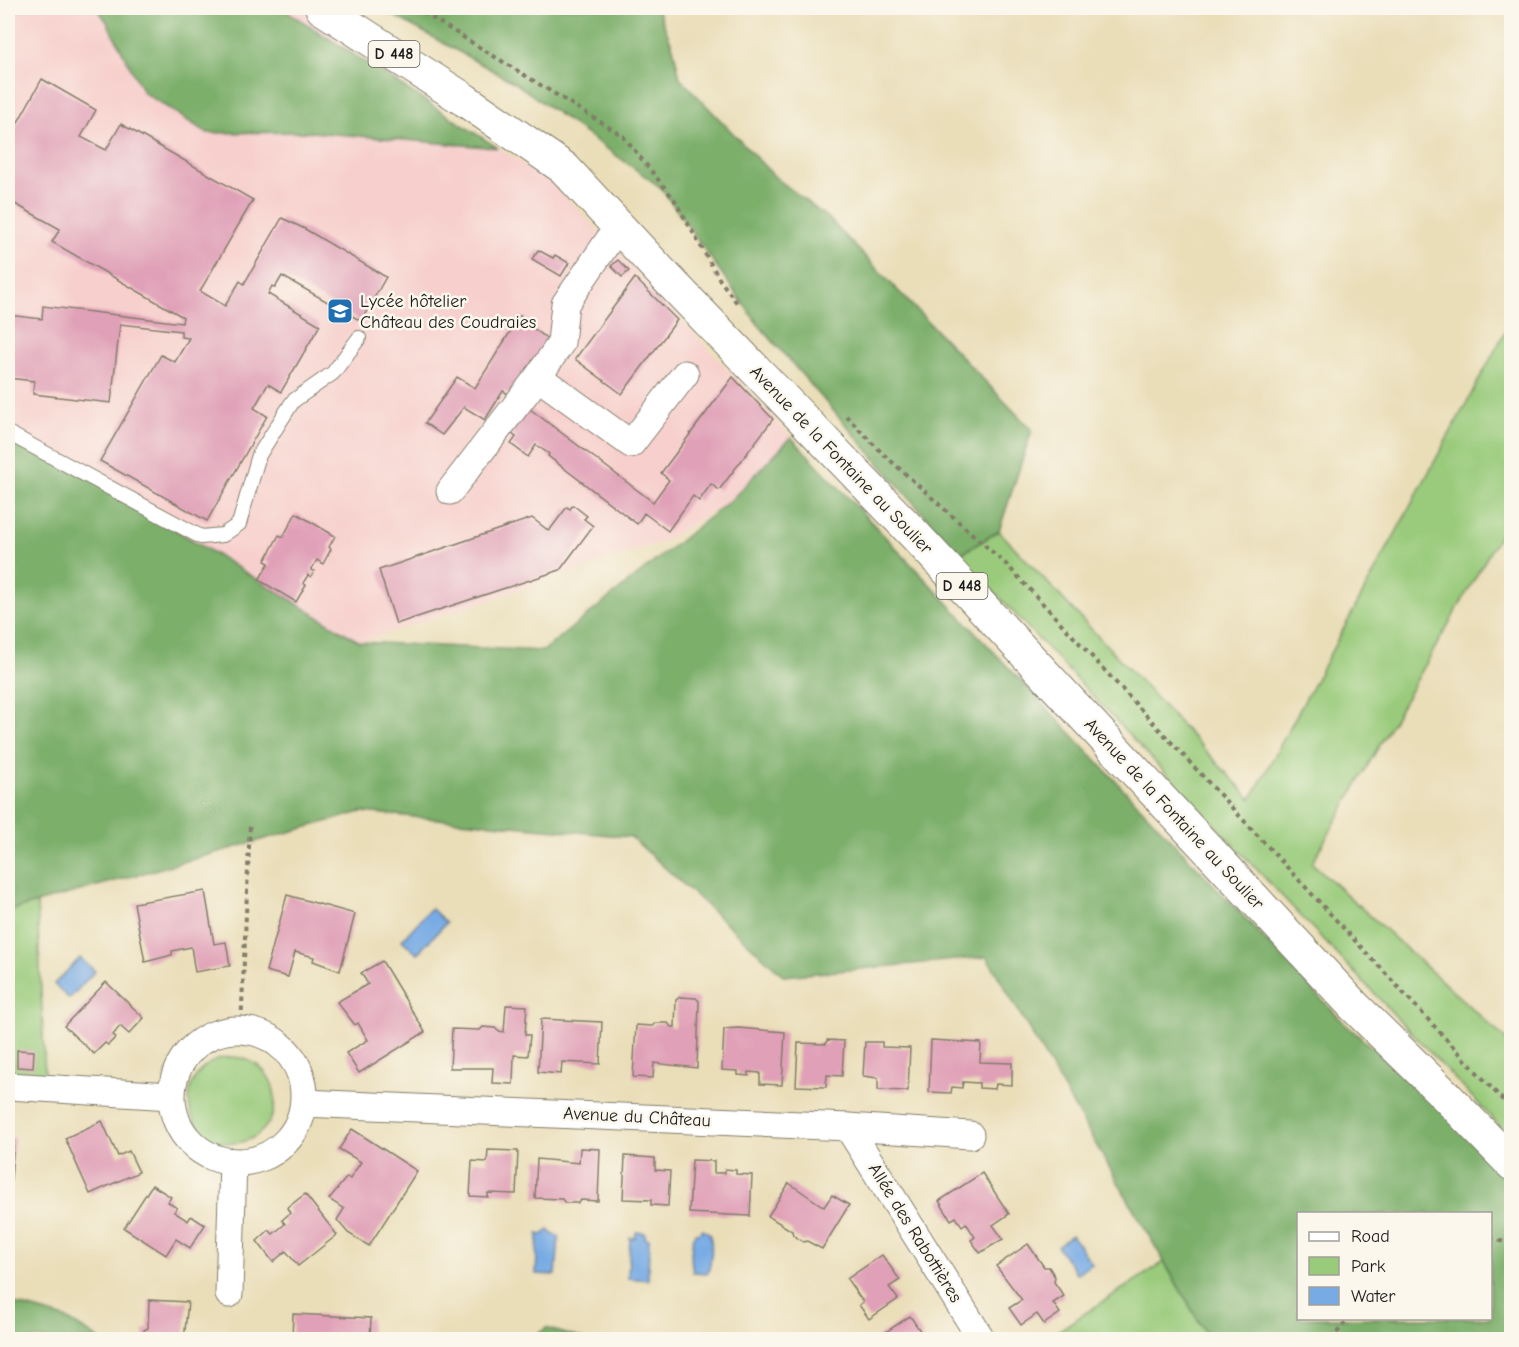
<svg xmlns="http://www.w3.org/2000/svg" width="1519" height="1347" viewBox="0 0 1519 1347" font-family="'Comic Neue',sans-serif">
<style>
.built{fill:#f7d0cd}
.green{fill:#9acb7b;stroke:#5b744c;stroke-width:1.5}
.forest{fill:#7baf6b;stroke:#4c6644;stroke-width:1.5;fill-rule:evenodd}
.water{fill:#78abe4;stroke:#4a6480;stroke-width:1.5}
.building{fill:#e0a0b7}
.lines{fill:none;stroke-linecap:round;stroke-linejoin:round}
.service-casing{stroke:#837d6a;stroke-width:16}
.minor-casing{stroke:#837d6a;stroke-width:29}
.primary-casing{stroke:#837d6a;stroke-width:35}
.path{stroke:#837d6a;stroke-width:4;stroke-dasharray:4.5 4.5;stroke-linecap:butt}
.service{stroke:#fff;stroke-width:14}
.minor{stroke:#fff;stroke-width:27}
.primary{stroke:#fff;stroke-width:33}
.labels{text-anchor:middle;dominant-baseline:central;stroke-width:5;stroke-linejoin:round;paint-order:stroke}
.shield{fill:#fbf7ec;stroke:#5f5e5a;stroke-width:1.5}
.shield-label{font-size:16px;font-weight:bold;fill:#1c1c1c}
.poi-label{font-size:18px;fill:#1c1c1c;stroke:#fbf7ec;text-anchor:start}
.street-label{font-size:18px;fill:#1c1c1c;stroke:#fbf7ec}
</style>
<rect width="100%" height="100%" fill="#fbf7ec"/>
<filter id="ink" filterUnits="userSpaceOnUse"><feTurbulence type="fractalNoise" baseFrequency=".0167" numOctaves="2"/><feDisplacementMap in="SourceGraphic" scale="12" xChannelSelector="R" yChannelSelector="G"/><feConvolveMatrix kernelMatrix="1 2 1 2 8 2 1 2 1" color-interpolation-filters="sRGB"/></filter>
<filter id="wash" filterUnits="userSpaceOnUse"><feTurbulence type="fractalNoise" baseFrequency=".008" numOctaves="4" result="noise"/><feDisplacementMap in="SourceGraphic" scale="24" xChannelSelector="R" yChannelSelector="G"/><feGaussianBlur stdDeviation="1.35" result="paint"/><feColorMatrix in="noise" values="0 0 0 0 0 0 0 0 0 0 0 0 0 0 0 0 0 1.4 0 .05"/><feComposite in="paint" operator="in"/></filter>
<g filter="url(#wash)">
<rect width="100%" height="100%" fill="#eadeb9"/>
<polygon class="built" points="8,8 362,8 338,43 554,184 791,437 732,499 662,542 360,642 239,569 8,597"/>
<g class="green">
<polygon points="1511,321 1511,515 1312,863 1511,1044 1511,1138 959,555 999,531 1251,799"/>
<polygon points="37,903 45,1077 8,1073 8,911"/>
<circle cx="232" cy="1100" r="43"/>
<polygon points="1164,1262 1209,1339 1044,1340"/>
</g>
<g class="forest">
<polygon points="97,8 282,8 498,148 312,132 207,133 143,92 107,22"/>
<polygon points="380,8 657,8 673,47 680,78 775,177 829,219 1032,430 999,531 959,555 757,323 660,187 515,83"/>
<path d="M8,434L33,443L360,642L543,651L732,499L791,437L1345,1024L1511,1168V1339H1209L987,957L784,976L631,837L361,812L8,911ZM1298,1214H1490V1318H1298Z"/>
<polygon points="8,1302 65,1318 99,1339 8,1339"/>
<polygon points="546,1328 583,1339 531,1339"/>
</g>
<g class="water">
<polygon points="431,908 446,923 417,954 402,940"/>
<polygon points="80,958 95,971 69,999 54,984"/>
<path d="M703,1229L710,1234C713,1248 712,1259 708,1273L693,1272C690,1258 690,1246 695,1233H699Z"/>
<polygon points="549,1230 554,1235 559,1236 556,1275 536,1274 538,1234 542,1235"/>
<polygon points="636,1232 645,1233 645,1238 649,1239 648,1280 628,1278 630,1238 635,1238"/>
<polygon points="1072,1235 1092,1264 1077,1274 1057,1246"/>
</g>
<g id="blocks">
<g class="building">
<polygon points="42,79 96,110 81,137 106,150 121,124 253,200 200,291 225,306 240,281 244,284 282,218 305,229 386,277 361,321 282,276 275,288 272,286 268,294 320,325 281,392 268,384 254,408 267,416 207,521 100,461 161,355 175,362 189,338 181,337 181,331 120,324 111,403 33,394 34,381 8,378 8,315 42,319 43,306 182,323 183,317 52,242 60,229 8,200 8,132 13,131"/>
<polygon points="538,250 553,258 555,255 569,263 561,276 532,259"/>
<polygon points="618,260 629,271 622,277 611,266"/>
<polygon points="635,278 677,320 622,394 575,359"/>
<polygon points="520,316 531,323 529,325 549,340 514,397 503,391 485,420 464,407 442,435 425,423 457,377 475,388"/>
<polygon points="733,377 773,419 719,490 711,484 699,501 693,496 668,531 644,513 637,524 548,456 549,454 536,445 528,457 511,444 516,437 509,432 526,406 653,502 669,480 661,473"/>
<polygon points="573,505 587,516 584,519 593,526 560,570 396,624 379,570 532,518 549,531 567,507 570,509"/>
<polygon points="296,513 335,536 329,547 331,549 323,564 317,560 311,570 314,571 311,577 308,575 303,583 306,585 296,602 259,580 269,563 265,561 279,535 283,537"/>
<polygon points="205,891 214,944 226,942 230,966 195,972 191,947 172,951 172,955 145,962 134,903"/>
<polygon points="287,895 355,914 340,971 313,961 314,957 295,952 288,977 266,971"/>
<polygon points="382,961 425,1032 359,1073 346,1053 368,1040 358,1023 355,1025 337,1002 368,984 361,973"/>
<polygon points="106,982 144,1018 129,1034 120,1026 113,1035 116,1037 108,1045 105,1043 94,1054 64,1026"/>
<polygon points="680,997 696,998 699,1001 697,1068 654,1063 653,1078 633,1077 636,1025 652,1026 656,1023 668,1023 671,1027 675,1027 676,1000"/>
<polygon points="506,1005 527,1006 525,1035 530,1035 528,1056 514,1055 513,1084 492,1083 493,1068 450,1068 452,1029 480,1030 483,1027 495,1028 498,1031 504,1032"/>
<polygon points="541,1019 602,1022 600,1064 562,1062 561,1074 538,1072"/>
<polygon points="738,1028 785,1032 782,1085 760,1084 760,1073 749,1072 749,1076 738,1075 738,1071 722,1070 724,1029"/>
<polygon points="827,1040 844,1041 842,1076 827,1075 826,1087 796,1086 798,1043 826,1044"/>
<polygon points="931,1040 981,1043 980,1062 1012,1063 1012,1085 996,1084 995,1089 979,1088 979,1083 963,1082 962,1088 952,1087 951,1093 929,1092"/>
<polygon points="865,1042 882,1042 882,1047 910,1048 908,1091 878,1090 878,1078 863,1076"/>
<polygon points="17,1050 34,1051 33,1068 17,1067"/>
<polygon points="102,1121 118,1156 129,1151 139,1172 90,1194 65,1138"/>
<polygon points="352,1129 417,1171 369,1246 348,1233 337,1220 344,1209 329,1199 347,1177 350,1179 361,1162 339,1149"/>
<polygon points="8,1138 14,1138 11,1179 8,1179"/>
<polygon points="580,1148 600,1149 598,1201 581,1200 578,1203 565,1203 562,1199 535,1198 537,1159 579,1163"/>
<polygon points="488,1150 518,1151 516,1194 488,1193 488,1197 470,1196 472,1161 487,1162"/>
<polygon points="625,1156 655,1158 655,1170 670,1171 668,1206 651,1205 651,1200 623,1199"/>
<polygon points="692,1160 714,1161 714,1173 725,1173 725,1169 736,1170 736,1174 752,1175 750,1216 689,1213"/>
<polygon points="982,1173 1009,1214 993,1225 1003,1239 980,1253 971,1240 975,1237 966,1223 962,1226 956,1217 951,1220 939,1201"/>
<polygon points="789,1183 824,1207 832,1195 849,1205 822,1249 807,1241 803,1242 793,1235 792,1231 768,1216"/>
<polygon points="152,1185 171,1197 168,1202 177,1208 174,1212 188,1221 191,1216 205,1225 190,1248 176,1239 166,1255 124,1228"/>
<polygon points="305,1194 337,1235 298,1266 286,1251 273,1262 257,1241 269,1230 273,1234 285,1224 282,1220 290,1213 287,1208"/>
<polygon points="1028,1244 1044,1267 1049,1267 1055,1277 1054,1282 1064,1296 1053,1303 1060,1313 1044,1324 1037,1314 1021,1325 1009,1308 1022,1300 996,1266"/>
<polygon points="882,1255 900,1280 889,1287 898,1299 869,1319 859,1305 863,1302 847,1279"/>
<polygon points="149,1300 188,1302 184,1340 144,1340 144,1330 148,1328"/>
<polygon points="293,1314 371,1318 370,1340 292,1338"/>
<polygon points="910,1316 923,1335 921,1336 923,1340 879,1340 878,1337"/>
</g>
</g>
</g>
<g filter="url(#ink)">
<use href="#blocks" fill-opacity="0" stroke="#837d6a" stroke-width="1.5"/>
<g class="lines">
<g class="service-casing">
<polyline id="service" points="8,433 201,537 223,535 239,524 259,455 293,401 333,373 359,338"/>
</g>
<g class="minor-casing">
<g id="minor">
<polyline points="538,377 631,444 685,374"/>
<polyline points="450,491 538,377 561,343 565,304 618,227"/>
<circle cx="238" cy="1096" r="66"/>
<polyline points="8,1086 171,1096"/>
<polyline points="304,1103 848,1127 970,1135"/>
<polyline points="848,1127 982,1340"/>
<polyline points="229,1294 233,1162"/>
</g>
</g>
<g class="primary-casing">
<polyline id="primary" points="322,8 465,100 564,168 661,272 914,534 1355,1007 1442,1092 1512,1164"/>
</g>
<g class="path">
<polyline points="416,8 623,136 674,199 720,280 737,303"/>
<polyline points="846,416 882,453 1007,565 1512,1110"/>
<polyline points="241,1029 250,823"/>
<polyline points="1490,1238 1512,1244"/>
<polyline points="1331,1340 1349,1318"/>
</g>
<use href="#service" class="service"/>
<use href="#minor" class="minor"/>
<use href="#primary" class="primary"/>
</g>
</g>
<defs>
<g id="school-square" transform="scale(1.35)"><rect x="-9" y="-9" width="18" height="18" rx="4" fill="#1f6fb2" stroke="#fbf7ec"/><path d="M0-5L7-2L0 1L-7-2ZM-4 1L0 2.5L4 1V4Q0 6-4 4Z" fill="#fff"/></g>
</defs>
<g fill-rule="evenodd">
<use href="#school-square" x="340" y="311"/>
</g>
<g class="labels">
<g class="shield">
<rect x="368.5" y="41" width="51" height="26" rx="4.5"/>
<rect x="936.5" y="573" width="51" height="26" rx="4.5"/>
</g>
<g class="shield-label">
<text x="394" y="54">D 448</text>
<text x="962" y="586">D 448</text>
</g>
<g class="poi-label">
<text x="360" y="301">Lycée hôtelier<tspan x="360" dy="21">Château des Coudraies</tspan></text>
</g>
<g class="street-label">
<text transform="translate(841 460) rotate(46)">Avenue de la Fontaine au Soulier</text>
<text transform="translate(1174 814) rotate(47)">Avenue de la Fontaine au Soulier</text>
<text transform="translate(637 1117) rotate(3)">Avenue du Château</text>
<text transform="translate(915 1233) rotate(58)">Allée des Rabottières</text>
</g>
</g>
<rect width="1519" height="1347" fill="none" stroke="#fbf7ec" stroke-width="30"/>
<rect x="1297" y="1212" width="195" height="108" fill="#fbf7ec" stroke="#a29f99" stroke-width="1.5"/>
<rect x="1309" y="1232" width="30" height="9" fill="#ffffff" stroke="#a29f99" stroke-width="1.5"/>
<text x="1351" y="1242" font-size="18" fill="#1c1c1c">Road</text>
<rect x="1309" y="1257" width="30" height="18" fill="#9acb7b" stroke="#a29f99" stroke-width="1.5"/>
<text x="1351" y="1272" font-size="18" fill="#1c1c1c">Park</text>
<rect x="1309" y="1287" width="30" height="18" fill="#78abe4" stroke="#a29f99" stroke-width="1.5"/>
<text x="1351" y="1302" font-size="18" fill="#1c1c1c">Water</text>
</svg>
